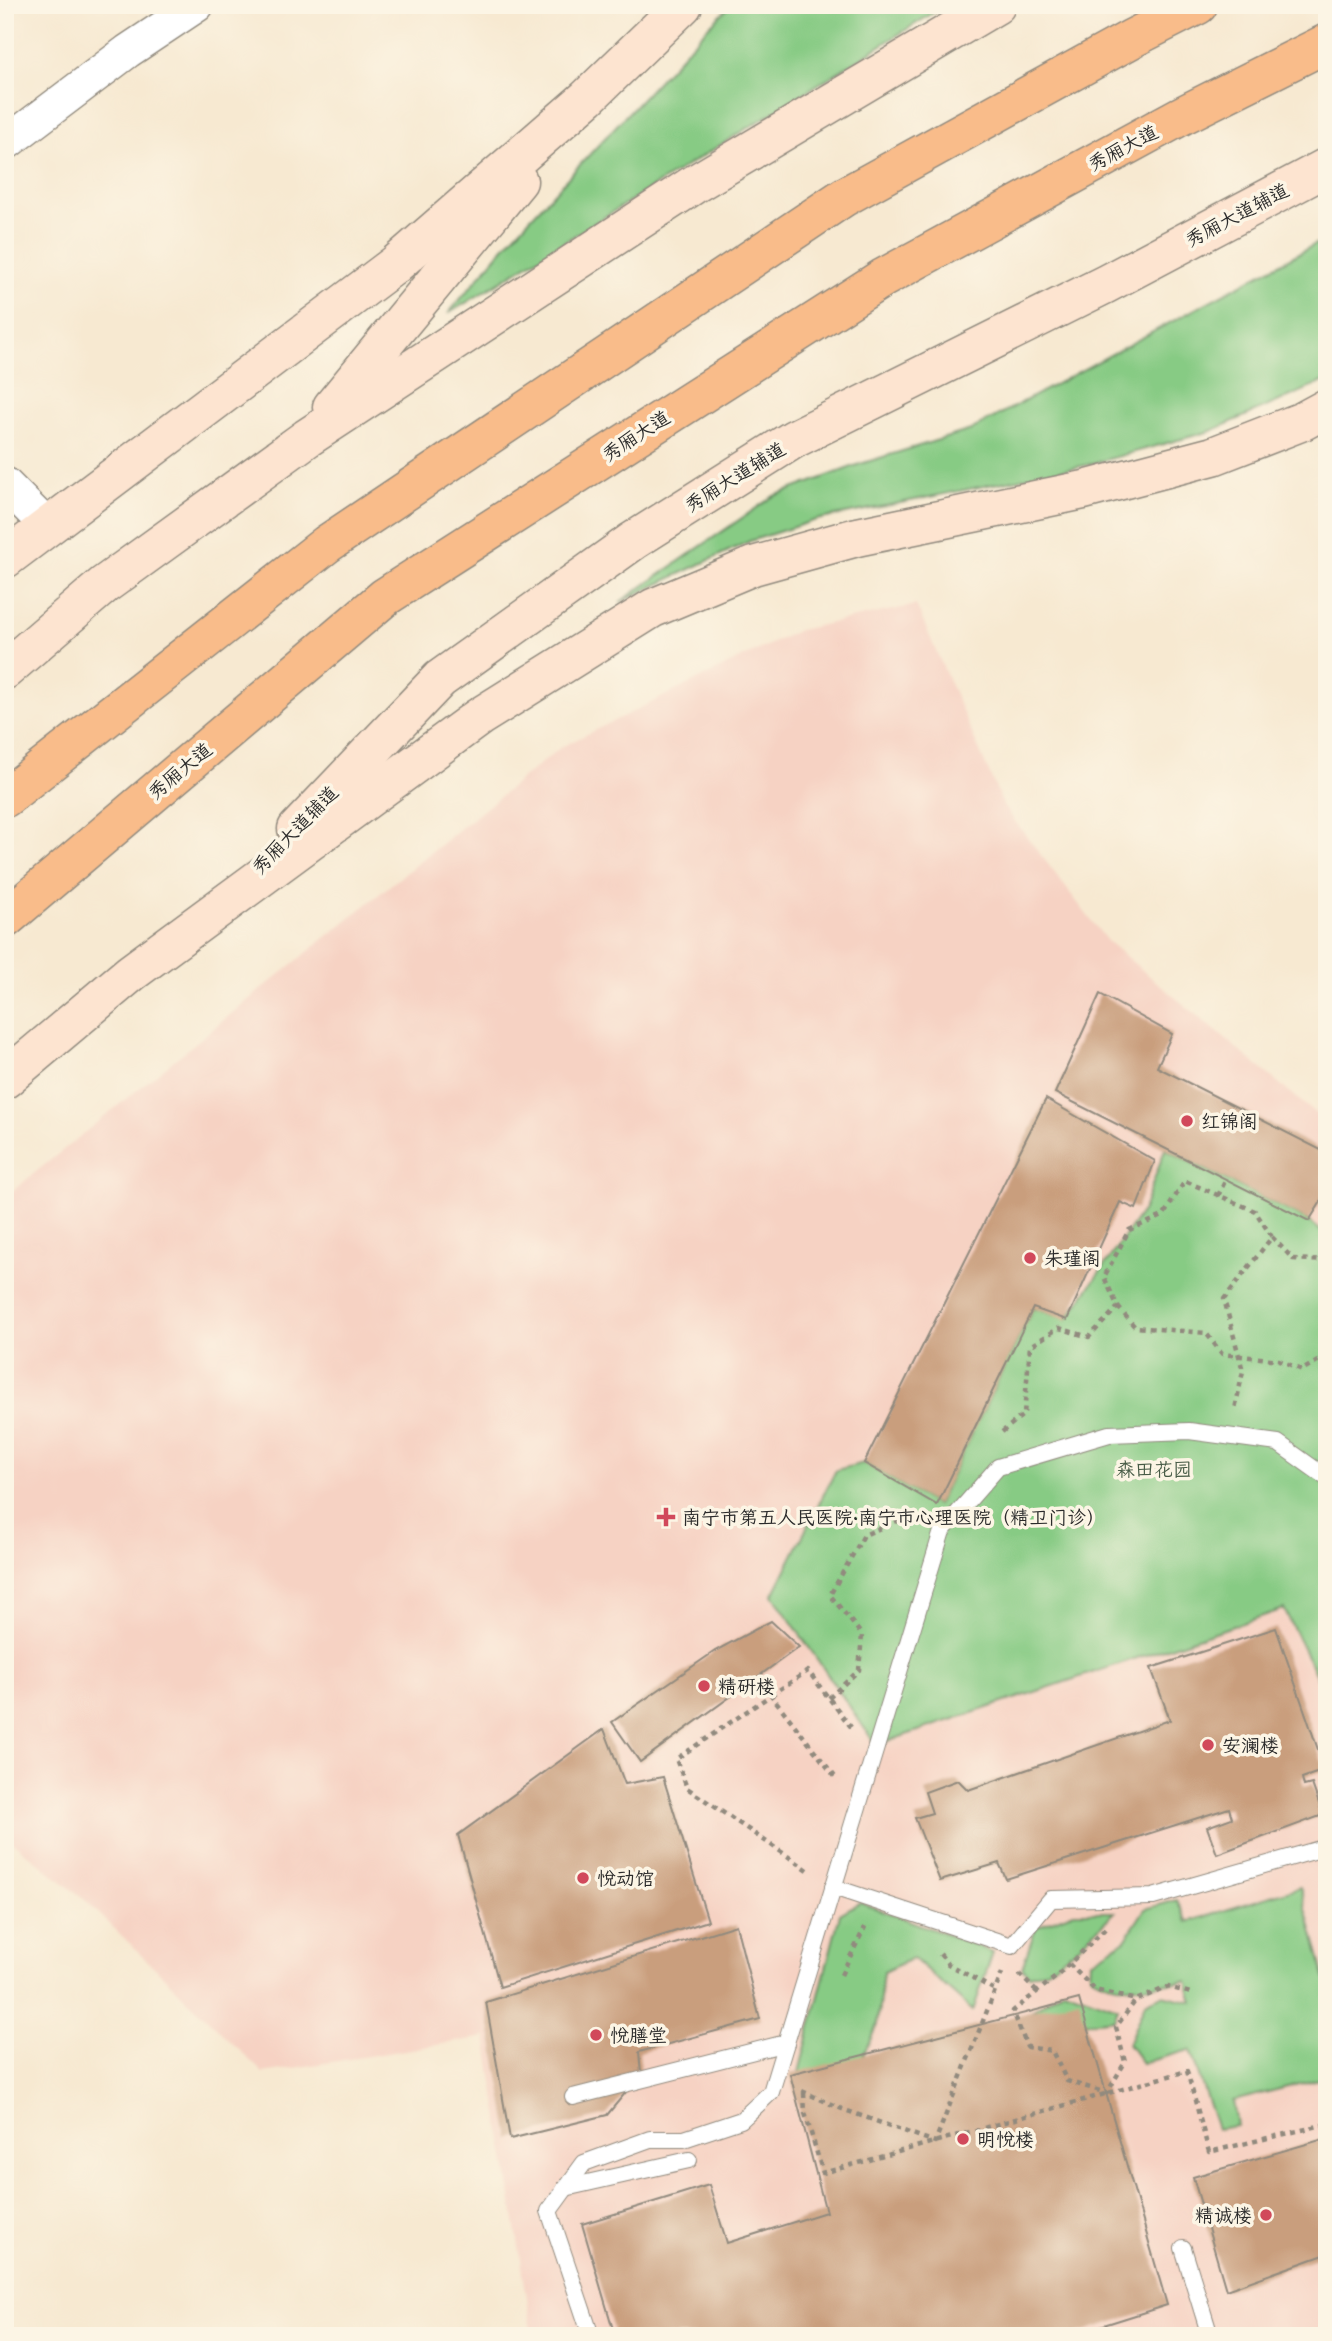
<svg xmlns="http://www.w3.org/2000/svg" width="1332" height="2341" viewBox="0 0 1332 2341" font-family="'Shantell Sans','LXGW WenKai TC',sans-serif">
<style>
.built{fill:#f6d2c3}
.green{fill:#87cb84;stroke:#597b58;stroke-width:2}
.building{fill:#c99e7d}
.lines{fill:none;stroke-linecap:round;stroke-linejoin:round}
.service-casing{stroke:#918a7e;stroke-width:18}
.minor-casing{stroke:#918a7e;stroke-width:36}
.secondary-casing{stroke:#918a7e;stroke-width:41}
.trunk-casing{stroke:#918a7e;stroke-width:41}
.path{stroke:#918a7e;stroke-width:4.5;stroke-dasharray:5 5;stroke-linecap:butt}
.service{stroke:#fff;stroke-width:16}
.minor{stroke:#fff;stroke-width:33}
.secondary{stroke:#fde4d0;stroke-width:38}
.trunk{stroke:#f9bc8a;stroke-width:38}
.poi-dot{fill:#d1495b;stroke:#fcf5e5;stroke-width:2.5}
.labels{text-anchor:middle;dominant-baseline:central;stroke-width:7;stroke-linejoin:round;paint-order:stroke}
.street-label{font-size:19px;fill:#2b2b2b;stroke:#fcf5e5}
.poi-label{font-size:19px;fill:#2b2b2b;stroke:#fcf5e5;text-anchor:start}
.park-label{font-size:19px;fill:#475b46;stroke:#fcf5e5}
</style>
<rect width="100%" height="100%" fill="#fcf5e5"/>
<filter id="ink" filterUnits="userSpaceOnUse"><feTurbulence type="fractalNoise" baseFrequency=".0143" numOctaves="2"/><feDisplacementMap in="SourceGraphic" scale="14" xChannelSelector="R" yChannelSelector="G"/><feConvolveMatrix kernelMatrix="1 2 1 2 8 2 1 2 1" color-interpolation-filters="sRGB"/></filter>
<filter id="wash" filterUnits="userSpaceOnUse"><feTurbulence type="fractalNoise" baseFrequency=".00686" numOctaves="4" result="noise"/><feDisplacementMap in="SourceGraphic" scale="28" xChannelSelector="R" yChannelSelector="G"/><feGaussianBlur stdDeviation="1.57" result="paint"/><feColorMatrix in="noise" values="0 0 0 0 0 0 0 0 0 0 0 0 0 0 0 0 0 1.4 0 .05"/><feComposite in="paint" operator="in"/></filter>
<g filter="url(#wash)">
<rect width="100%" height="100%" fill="#f7e9d1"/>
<polygon class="built" points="916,605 1004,807 1107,941 1327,1123 1327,2336 533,2336 486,2037 263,2073 85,1900 5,1836 5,1197 561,747 799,630"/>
<g class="green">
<polygon points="731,5 946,5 448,314 510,240 710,25"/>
<polygon points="1327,238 1327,380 1323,382 1211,431 1087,465 816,520 750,541 620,602 774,496 860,464 971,430"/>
<polygon points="1165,1149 1309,1221 1327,1236 1327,1698 1284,1609 876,1745 773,1595 836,1470 864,1463 937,1505 1033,1308 1067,1319 1143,1210"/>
<path d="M1300,1887L1327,1984V2077L1233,2101L1237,2126L1217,2129L1190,2050L1142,2063L1128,2044L1145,2003L1162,1995L1193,2002L1187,1981C1154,1984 1120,1994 1090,1975L1091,1961L1125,1940L1145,1909L1177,1900L1187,1922Z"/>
<polygon points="860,1902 993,1952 973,2011 913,1958 883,1972 877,2025 844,2097 797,2080 840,1914"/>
<polygon points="1074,1912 1115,1912 1078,1947 1045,1971 1029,1975 1022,1968 1036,1927"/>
<polygon points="1064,1989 1118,2008 1114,2019 1063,2025 1024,2017"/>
</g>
<g id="blocks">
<g class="building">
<polygon points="1100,994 1172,1034 1157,1067 1327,1153 1327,1192 1309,1221 1055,1093"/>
<polygon points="1046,1099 1155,1161 1136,1209 1120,1202 1067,1320 1033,1308 937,1505 864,1463"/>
<polygon points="771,1621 799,1647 640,1762 612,1722 715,1651"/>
<polygon points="1276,1628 1325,1770 1302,1778 1304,1786 1312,1784 1323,1815 1217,1854 1207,1827 1232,1818 1229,1808 1006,1879 999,1863 940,1881 915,1818 932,1813 925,1792 958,1780 968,1790 1170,1720 1151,1668"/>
<polygon points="604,1729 625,1784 663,1777 708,1921 500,1987 458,1835"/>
<polygon points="736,1925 760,2019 639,2052 641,2074 607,2115 510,2139 486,2002"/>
<polygon points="1079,1999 1167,2305 1069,2336 615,2336 582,2224 709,2185 727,2243 826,2212 790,2074"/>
<polygon points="1327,2138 1327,2254 1226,2290 1193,2177"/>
</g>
</g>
</g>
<g filter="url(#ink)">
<use href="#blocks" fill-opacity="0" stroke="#918a7e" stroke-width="2"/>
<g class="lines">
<g class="service-casing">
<g id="service">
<polyline points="833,1887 1012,1946 1051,1899 1153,1897 1327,1847"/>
<polyline points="573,2097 786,2043"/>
<polyline points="565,2188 689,2160"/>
<polyline points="1183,2248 1210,2336"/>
<polyline points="591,2336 549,2211 584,2163 650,2139 684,2139 741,2120 771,2092 942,1531 998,1467 1109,1434 1189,1431 1278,1443 1327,1478"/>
<polyline points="1325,2336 1327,2335"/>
</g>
</g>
<g class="minor-casing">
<g id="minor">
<polyline points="5,144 128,51 197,5"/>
<polyline points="5,484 47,526"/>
</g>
</g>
<g class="secondary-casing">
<g id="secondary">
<polyline points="332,407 518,181"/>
<polyline points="5,559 396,264 587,98 683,5"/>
<polyline points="5,670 104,585 307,438 693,185 996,5"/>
<polyline points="297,829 440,679 633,541 794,439 1106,284 1327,167"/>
<polyline points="5,1079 131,973 479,717 653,608 753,566 857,537 1084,490 1213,456 1303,421 1327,408"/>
</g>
</g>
<g class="trunk-casing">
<g id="trunk">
<polyline points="5,798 327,544 844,197 1133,38 1198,5"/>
<polyline points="5,919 385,597 883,278 1181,116 1327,43"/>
</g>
</g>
<g class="path">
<polyline points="1218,1196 1226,1179"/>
<polyline points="1272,1237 1293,1259 1327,1261"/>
<polyline points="1118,1307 1135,1327 1206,1333 1222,1354 1279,1360 1302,1370 1321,1359 1327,1359"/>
<polyline points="1002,1432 1024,1414 1030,1346 1059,1328 1089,1337 1118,1307 1104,1277 1129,1230 1163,1216 1185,1181 1255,1211 1272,1237 1224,1299 1243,1371 1235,1409"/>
<polyline points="771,1695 808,1671 851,1727"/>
<polyline points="829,1698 859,1670 862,1635 830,1595 864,1535 897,1521 914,1524"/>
<polyline points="808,1870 687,1788 676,1759 771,1695 836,1778"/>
<polyline points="1105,1929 1057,1976 1013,2011 1027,2047 1052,2051 1067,2081 1107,2093 1125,2062 1116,2027 1136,2000 1168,1987 1191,1993"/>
<polyline points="940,1954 948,1964 995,1990"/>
<polyline points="1069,1964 1095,1990 1136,2000"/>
<polyline points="1019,1974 1037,1992"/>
<polyline points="841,1975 865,1927"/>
<polyline points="805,2090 804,2092 842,2109 935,2142 1002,1973"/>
<polyline points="804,2093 805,2113 823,2173 1187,2071 1209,2152 1327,2124"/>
</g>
<use href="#service" class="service"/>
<use href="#minor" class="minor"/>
<use href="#secondary" class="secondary"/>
<use href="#trunk" class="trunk"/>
</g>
</g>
<g class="poi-dot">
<circle cx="1187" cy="1121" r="7"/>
<circle cx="1030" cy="1258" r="7"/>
<path d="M662.5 1506.5h7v7h7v7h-7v7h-7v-7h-7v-7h7z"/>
<circle cx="704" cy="1686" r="7"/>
<circle cx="1208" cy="1745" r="7"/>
<circle cx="583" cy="1878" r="7"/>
<circle cx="596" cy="2035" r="7"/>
<circle cx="963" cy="2139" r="7"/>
<circle cx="1266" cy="2215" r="7"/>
</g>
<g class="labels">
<g class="street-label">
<text transform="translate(1123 148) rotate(-28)">秀厢大道</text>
<text transform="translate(1237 215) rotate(-28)">秀厢大道辅道</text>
<text transform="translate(636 436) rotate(-33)">秀厢大道</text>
<text transform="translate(735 477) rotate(-32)">秀厢大道辅道</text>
<text transform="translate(180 771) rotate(-40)">秀厢大道</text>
<text transform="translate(295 830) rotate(-46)">秀厢大道辅道</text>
</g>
<g class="poi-label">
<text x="1201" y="1121">红锦阁</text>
<text x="1044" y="1258">朱瑾阁</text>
<text x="682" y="1517">南宁市第五人民医院·南宁市心理医院（精卫门诊）</text>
<text x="718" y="1686">精研楼</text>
<text x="1222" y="1745">安澜楼</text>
<text x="597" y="1878">悦动馆</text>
<text x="610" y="2035">悦膳堂</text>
<text x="977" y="2139">明悦楼</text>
<text x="1252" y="2215" text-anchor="end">精诚楼</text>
</g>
<g class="park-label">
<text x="1154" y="1469">森田花园</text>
</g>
</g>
<rect width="1332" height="2341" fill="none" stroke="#fcf5e5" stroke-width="28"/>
</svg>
